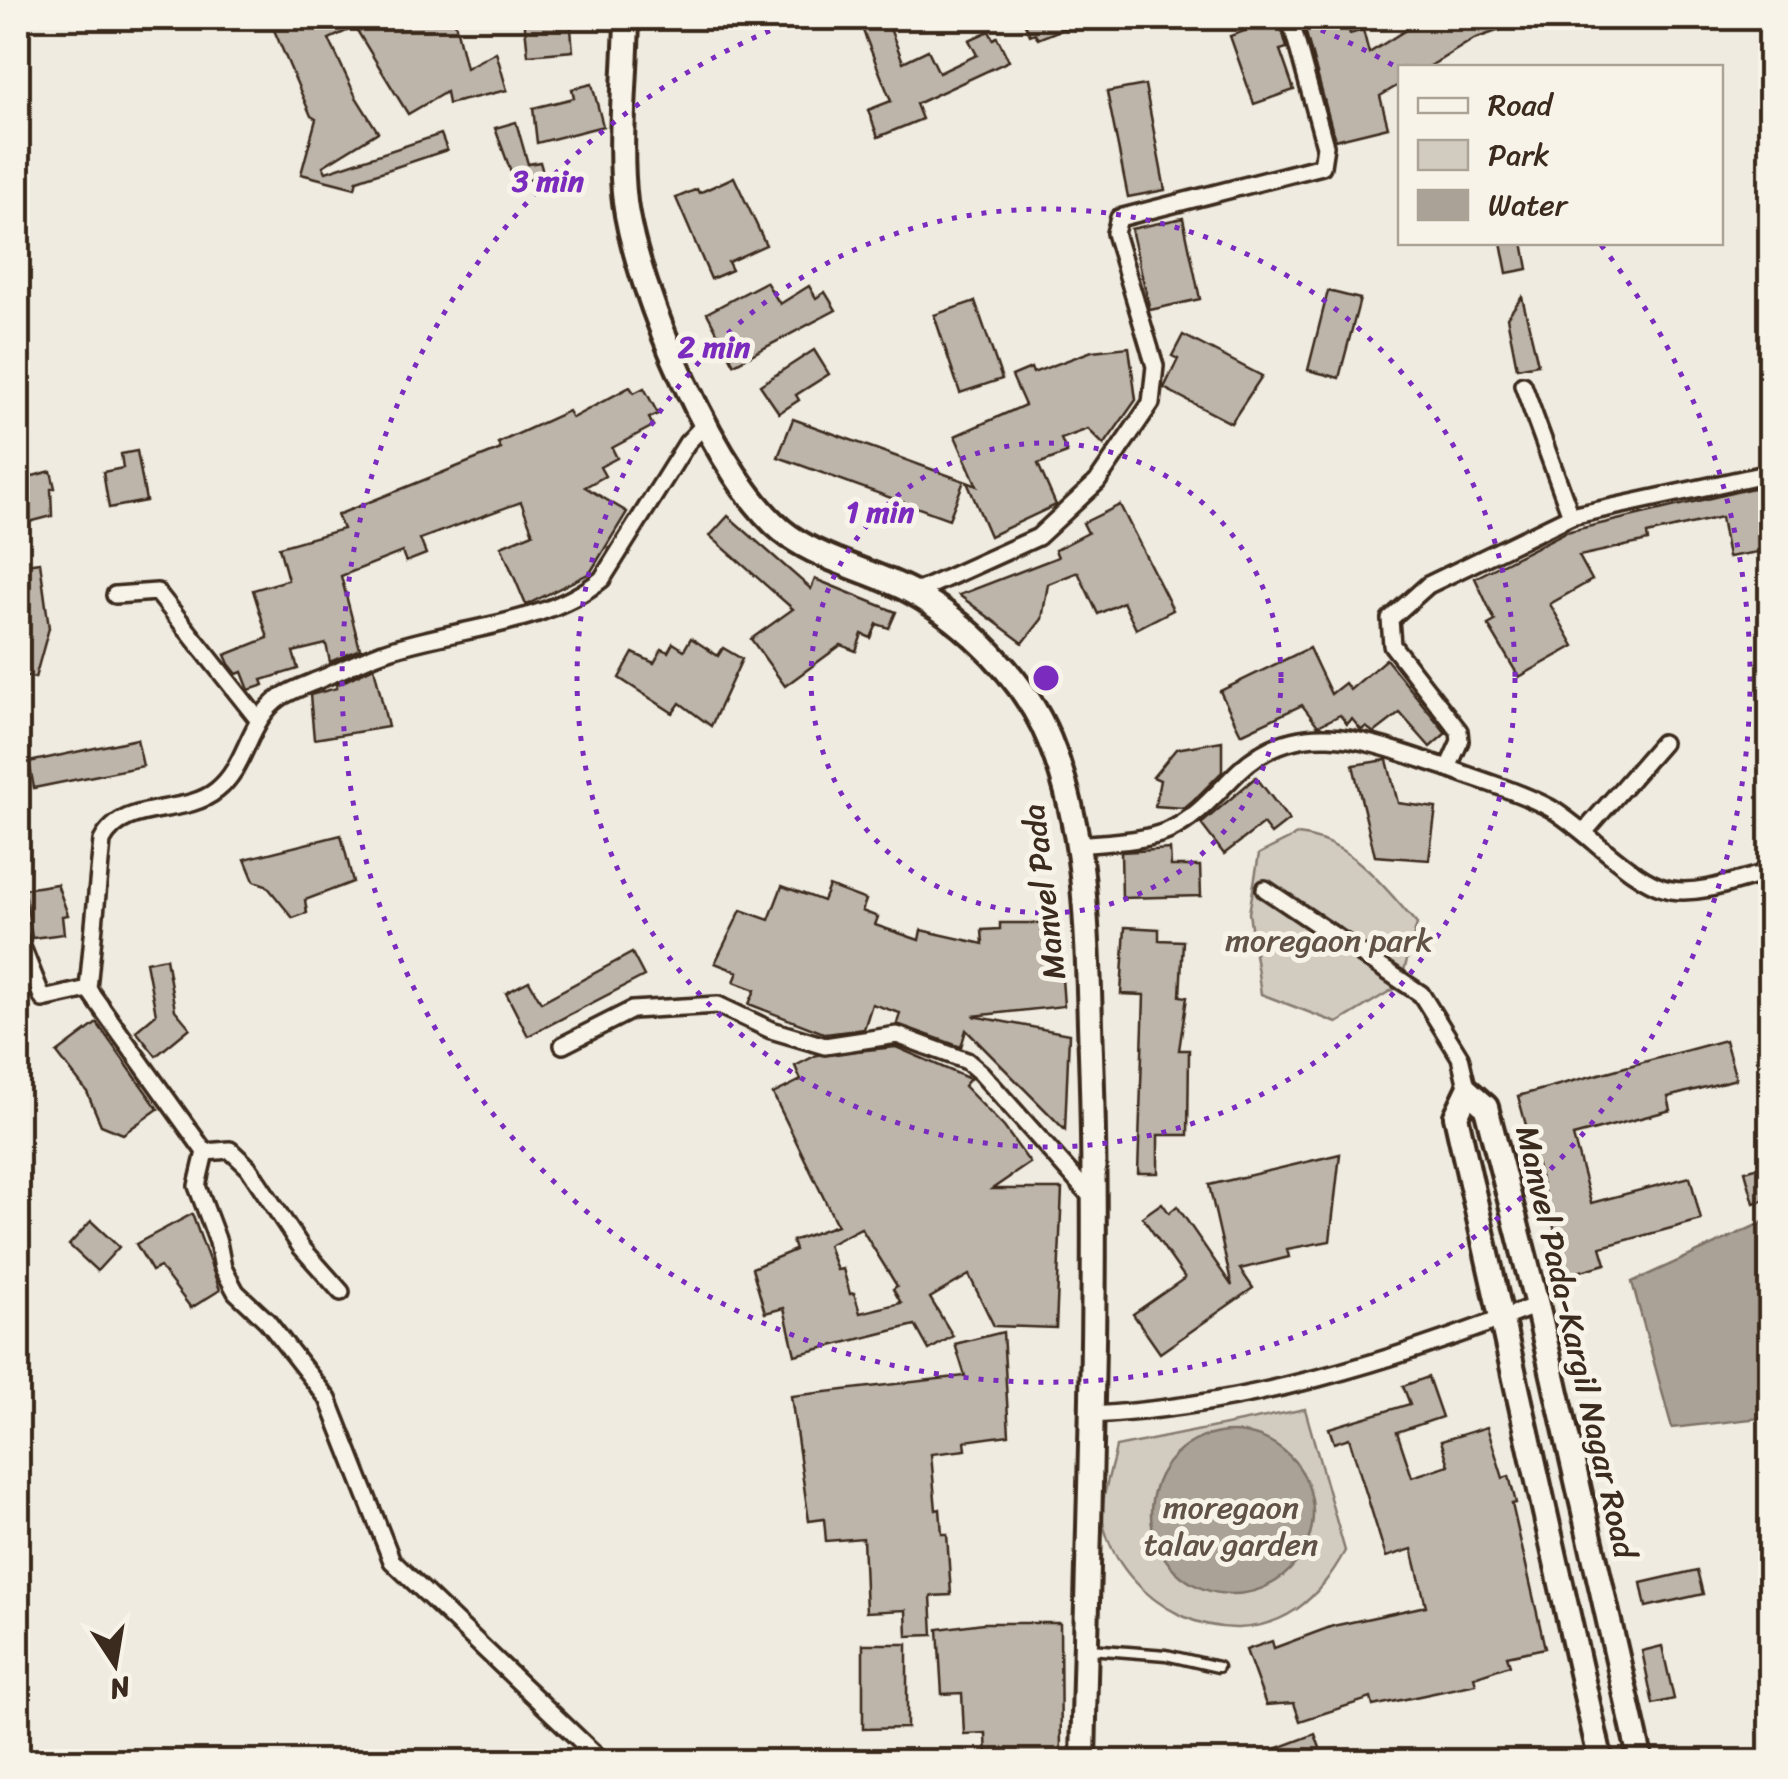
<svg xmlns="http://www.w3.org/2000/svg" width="1788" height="1779" viewBox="0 0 1788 1779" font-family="Sriracha,sans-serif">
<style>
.green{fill:#d1cbc0;stroke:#867a6f;stroke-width:2.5}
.water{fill:#aaa296;stroke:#7e7266;stroke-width:2.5}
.building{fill:#bdb5aa;stroke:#3b2a1e;stroke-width:2.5;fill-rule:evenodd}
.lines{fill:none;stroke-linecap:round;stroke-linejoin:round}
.lane-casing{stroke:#3b2a1e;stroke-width:15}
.street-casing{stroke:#3b2a1e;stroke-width:22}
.secondary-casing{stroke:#3b2a1e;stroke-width:30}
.lane{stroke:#f7f3e8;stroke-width:8}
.street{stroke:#f7f3e8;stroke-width:15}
.secondary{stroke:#f7f3e8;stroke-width:22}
.ring{fill:none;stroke:#7b2cbf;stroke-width:5;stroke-dasharray:5 10}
.labels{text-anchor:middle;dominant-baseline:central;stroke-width:10;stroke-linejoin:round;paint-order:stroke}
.street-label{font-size:32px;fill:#3b2a1e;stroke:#f7f3e8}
.park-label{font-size:32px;fill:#605246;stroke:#f7f3e8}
.centre{fill:#7b2cbf;stroke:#f7f3e8;stroke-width:5}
.ring-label{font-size:30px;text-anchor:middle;font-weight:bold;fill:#7b2cbf;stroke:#f7f3e8;stroke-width:10;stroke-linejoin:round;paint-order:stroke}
</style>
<rect width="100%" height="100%" fill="#efebe0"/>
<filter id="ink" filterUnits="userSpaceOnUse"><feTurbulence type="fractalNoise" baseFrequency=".01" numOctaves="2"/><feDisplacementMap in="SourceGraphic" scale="20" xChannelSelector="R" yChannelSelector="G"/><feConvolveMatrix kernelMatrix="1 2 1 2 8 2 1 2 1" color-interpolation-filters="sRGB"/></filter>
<g filter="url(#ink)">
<g class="green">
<path d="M1297,835C1351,840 1383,886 1417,924L1400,985L1337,1023L1261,994L1249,913L1259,854Z"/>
<path d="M1305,1409L1345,1551C1332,1574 1319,1593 1297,1609C1224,1659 1122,1603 1103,1523C1099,1502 1112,1468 1116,1447Z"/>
</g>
<g class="water">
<polygon points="1770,1219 1770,1417 1672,1428 1632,1282"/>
<circle cx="1232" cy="1513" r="81"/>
</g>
<g class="building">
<polygon points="302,18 454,18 466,68 496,52 507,90 448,104 446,92 408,114 355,27 329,39 356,97 378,132 323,166 326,172 441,134 447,150 357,180 355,188 301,174 316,119 311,116 274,30"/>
<polygon points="524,18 570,18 573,51 528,55"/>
<polygon points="858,18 886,18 903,62 928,50 939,73 977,55 969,40 989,31 993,39 997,37 1009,61 916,104 922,119 878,137 868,110 891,101"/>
<polygon points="1022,18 1090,18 1038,39 1035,33 1030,35"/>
<polygon points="1302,18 1345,18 1350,34 1363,30 1369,53 1425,18 1529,20 1474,39 1427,68 1400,68 1400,84 1380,96 1388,127 1335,140"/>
<polygon points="1279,19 1287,48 1280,50 1294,90 1254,104 1230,36"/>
<polygon points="592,84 603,126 537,143 533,108 574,98 572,89"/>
<polygon points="1145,85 1165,190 1128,197 1107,92"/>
<polygon points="516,122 528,164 540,162 544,176 515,183 495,128"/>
<polygon points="734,177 766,245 728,262 732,270 711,279 676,198 697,189 699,193"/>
<polygon points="1183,218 1200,299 1150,310 1131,229"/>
<polygon points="1501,242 1523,242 1528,269 1507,273"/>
<polygon points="766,282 780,304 809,286 816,298 825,292 836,310 734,364 707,313"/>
<polygon points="1328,291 1360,299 1339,378 1308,370"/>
<polygon points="1522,297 1538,364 1517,368 1507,317"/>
<polygon points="975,301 1002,379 960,393 934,315"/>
<polygon points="1183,335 1262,376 1231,423 1164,388 1178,359 1172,356"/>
<polygon points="1129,347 1136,400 1104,445 1088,429 1061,439 1067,453 1038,464 1056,505 990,536 967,482 977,486 955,436 1025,405 1012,376 1031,368 1033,373 1092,351"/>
<polygon points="814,350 829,374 796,395 799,400 779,413 760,385"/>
<polygon points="630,387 634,393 644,388 658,414 649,418 653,426 612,448 617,458 600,467 605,476 585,487 627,512 590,573 526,605 501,546 533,533 521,502 420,539 426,554 406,562 402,552 341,576 360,649 330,662 326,644 293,652 298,669 262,680 264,685 249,690 242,672 237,674 229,664 225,655 268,638 253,590 288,580 279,547 343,529 337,515 501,449 498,443 568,411 572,418"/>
<polygon points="793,419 964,481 949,519 778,457"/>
<polygon points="137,451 146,501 109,508 103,472 123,468 121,454"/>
<polygon points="51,471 55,488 51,489 52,516 18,525 18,480"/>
<polygon points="1770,484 1770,550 1728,557 1721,517 1647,534 1648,541 1579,556 1592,580 1550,604 1574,646 1519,677 1488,625 1495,621 1475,578 1566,532"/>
<polygon points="1120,505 1173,610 1136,629 1123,602 1098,614 1078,572 1048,584 1042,619 1023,643 959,595 1058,557 1055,550 1088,533 1083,523"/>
<polygon points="728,516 811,589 815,579 896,612 889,628 877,624 871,638 862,634 856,651 841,645 785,686 751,639 793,609 710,536"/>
<polygon points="40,562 49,628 35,678 18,674 18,565"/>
<polygon points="691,638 718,656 723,648 742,659 711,726 680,703 673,713 619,678 633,653 654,663 662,649 668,652 673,643 684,650"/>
<polygon points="1309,648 1331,694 1345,683 1350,690 1386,659 1446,733 1430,747 1400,713 1374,733 1366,727 1361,730 1352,719 1347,724 1340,715 1318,726 1302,705 1241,734 1220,691"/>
<polygon points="374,667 388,727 314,739 310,695 337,688 336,685"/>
<polygon points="137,739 143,766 34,788 29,762"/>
<polygon points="1222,741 1222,772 1198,796 1184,808 1155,806 1160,780 1153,777 1176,749"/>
<polygon points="1387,760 1398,803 1436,808 1429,860 1375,856 1353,765"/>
<polygon points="1256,777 1289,820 1271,834 1263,824 1224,854 1201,824"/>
<polygon points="341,835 353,882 305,900 307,913 293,918 266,885 254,881 245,859"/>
<polygon points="1170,849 1171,866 1200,866 1201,896 1122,898 1121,852"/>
<polygon points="57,884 68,915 62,916 64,934 32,938 24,889"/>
<polygon points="782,886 823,901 829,886 866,900 862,911 878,917 875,925 919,940 921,930 983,944 982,930 1000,929 1000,923 1058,923 1064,1006 973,1016 1069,1034 1065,1130 966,1030 961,1047 897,1024 900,1013 872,1004 864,1029 826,1034 749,1004 755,990 734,982 738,972 715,963 741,910 769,920"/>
<polygon points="1125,927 1159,929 1159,940 1183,941 1180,996 1187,997 1179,1050 1189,1050 1188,1135 1158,1135 1158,1173 1138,1173 1144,995 1121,994"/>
<polygon points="632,953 644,976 528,1036 506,993 529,981 541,1002"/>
<polygon points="166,958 175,1010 190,1028 156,1056 136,1031 156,1014 146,962"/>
<polygon points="97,1023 158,1109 123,1134 101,1125 87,1092 57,1053"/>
<polygon points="1725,1040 1736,1079 1668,1097 1671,1110 1573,1136 1591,1203 1690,1177 1701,1220 1601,1247 1606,1264 1567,1275 1518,1096"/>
<path d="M896,1047L970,1079L964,1086L1004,1127L1030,1163L992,1189H1062L1056,1328L994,1326L969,1275L930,1298L953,1336L929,1350L915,1325L795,1355L784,1308L765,1313L752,1268L795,1250L792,1241L837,1225L773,1094L801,1080L795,1066L817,1055ZM861,1228L897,1286L893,1289L901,1303L860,1313L854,1293L850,1294L843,1269L837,1270L828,1245Z"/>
<polygon points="1340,1154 1330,1241 1287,1249 1289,1257 1240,1269 1253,1288 1160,1353 1133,1314 1185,1278 1142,1217 1162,1203 1169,1213 1177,1206 1232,1286 1209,1185"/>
<polygon points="1770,1164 1770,1199 1754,1203 1745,1171"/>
<polygon points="192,1214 220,1290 191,1308 160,1267 152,1271 136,1244"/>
<polygon points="91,1221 119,1247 97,1271 69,1245"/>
<polygon points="1003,1332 1009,1435 965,1441 966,1450 931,1454 936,1510 940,1509 942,1534 947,1534 951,1595 931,1596 933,1635 907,1636 906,1610 866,1612 863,1538 826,1541 824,1519 809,1521 791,1396 965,1376 955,1344"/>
<polygon points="1428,1377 1442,1417 1397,1432 1412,1477 1449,1465 1441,1441 1487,1427 1503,1478 1509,1476 1516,1503 1512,1504 1545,1648 1507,1656 1510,1665 1474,1677 1476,1684 1373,1706 1371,1698 1300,1721 1294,1703 1266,1705 1246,1650 1272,1641 1274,1648 1333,1626 1426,1606 1412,1549 1386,1557 1349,1438 1334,1443 1329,1428 1410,1404 1403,1386"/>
<polygon points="1697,1570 1703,1594 1646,1607 1641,1583"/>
<polygon points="983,1623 1060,1623 1061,1762 987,1762 986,1733 964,1734 962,1693 942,1694 938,1629"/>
<polygon points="863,1644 907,1644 907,1728 863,1729"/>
<polygon points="1662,1646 1674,1699 1653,1704 1642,1651"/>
<polygon points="1315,1734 1325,1762 1247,1762 1246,1760"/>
</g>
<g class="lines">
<g class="lane-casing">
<polyline id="lane" points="1090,1649 1166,1655 1218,1667"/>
</g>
<g class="street-casing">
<g id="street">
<polyline points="1523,385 1571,516"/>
<polyline points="914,593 1038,537 1097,482 1151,403 1155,366 1115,233 1119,218 1322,166 1325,146 1290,18"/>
<polyline points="115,595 157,592 257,718"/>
<path d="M1448,768C1481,781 1519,791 1550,808C1585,828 1635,885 1671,890C1703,895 1740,879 1770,872"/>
<polyline points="1586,830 1662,743"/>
<path d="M1077,845C1106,842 1141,842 1168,831C1196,819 1218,791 1239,771C1303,710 1376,745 1448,768L1460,741L1459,731L1392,645L1390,619L1428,585L1571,516L1770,473"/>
<polyline points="1265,889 1421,994 1460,1057 1468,1091"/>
<polyline points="18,937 43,999 88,989"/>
<polyline points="563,1045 632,1010 718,1005 771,1030 825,1046 897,1035 967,1061 981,1073 1094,1200"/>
<polyline points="205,1152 197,1186 218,1242 223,1268 236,1292 267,1321 328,1399 392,1561 603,1762"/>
<path d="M341,1292L301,1247L248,1167L230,1150L205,1152L88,989L102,841C124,798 183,818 217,790C248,765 247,720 281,697C293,689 309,684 323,678C344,669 365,658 386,651C456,627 543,627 602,579L687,443L704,425"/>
<path d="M1091,1415C1244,1407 1395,1361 1537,1305"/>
</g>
</g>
<g class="secondary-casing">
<g id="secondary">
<path d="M627,18C626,78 618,142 625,202C636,288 718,486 789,536C826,562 873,571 912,592C968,623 1025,680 1049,739C1090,837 1087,949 1091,1054C1099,1290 1088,1526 1083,1762"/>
<polyline points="1601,1762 1456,1116 1468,1091 1486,1107 1537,1305 1641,1762"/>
</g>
</g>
<use href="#lane" class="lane"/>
<use href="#street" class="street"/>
<use href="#secondary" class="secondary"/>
</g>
</g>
<g class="ring">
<circle cx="1046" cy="678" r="235"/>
<circle cx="1046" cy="678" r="469"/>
<path d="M1293 19A704 704 0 0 1 1398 68M1601 245A704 704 0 1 1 799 19"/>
</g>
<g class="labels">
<g class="street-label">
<text transform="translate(1044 892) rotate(-97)">Manvel Pada</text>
<text transform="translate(1576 1342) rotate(77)">Manvel Pada-Kargil Nagar Road</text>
</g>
<g class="park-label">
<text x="1329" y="940">moregaon park</text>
<text x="1231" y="1507">moregaon<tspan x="1231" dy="37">talav garden</tspan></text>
</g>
</g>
<circle cx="1046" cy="678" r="15" class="centre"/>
<g class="ring-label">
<text x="548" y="191">3 min</text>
<text x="714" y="357">2 min</text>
<text x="880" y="522">1 min</text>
</g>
<rect width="1788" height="1779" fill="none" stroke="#f7f3e8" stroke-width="60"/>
<rect x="30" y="30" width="1728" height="1719" fill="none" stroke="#3b2a1e" stroke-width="4" filter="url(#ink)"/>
<rect x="1398" y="65" width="325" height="180" fill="#f7f3e8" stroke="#aca397" stroke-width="2.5"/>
<rect x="1418" y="98" width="50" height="15" fill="#f7f3e8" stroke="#aca397" stroke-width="2.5"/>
<text x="1488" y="115" font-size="30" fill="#3b2a1e">Road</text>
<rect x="1418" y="140" width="50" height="30" fill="#d1cbc0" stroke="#aca397" stroke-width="2.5"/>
<text x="1488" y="165" font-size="30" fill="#3b2a1e">Park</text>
<rect x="1418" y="190" width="50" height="30" fill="#aaa296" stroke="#aca397" stroke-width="2.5"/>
<text x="1488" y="215" font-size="30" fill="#3b2a1e">Water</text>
<g transform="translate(115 1664) rotate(168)" stroke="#f7f3e8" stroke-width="8" paint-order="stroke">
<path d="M0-8L18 38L0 25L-18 38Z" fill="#3b2a1e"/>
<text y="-15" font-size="28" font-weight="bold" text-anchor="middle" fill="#3b2a1e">N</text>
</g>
</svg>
